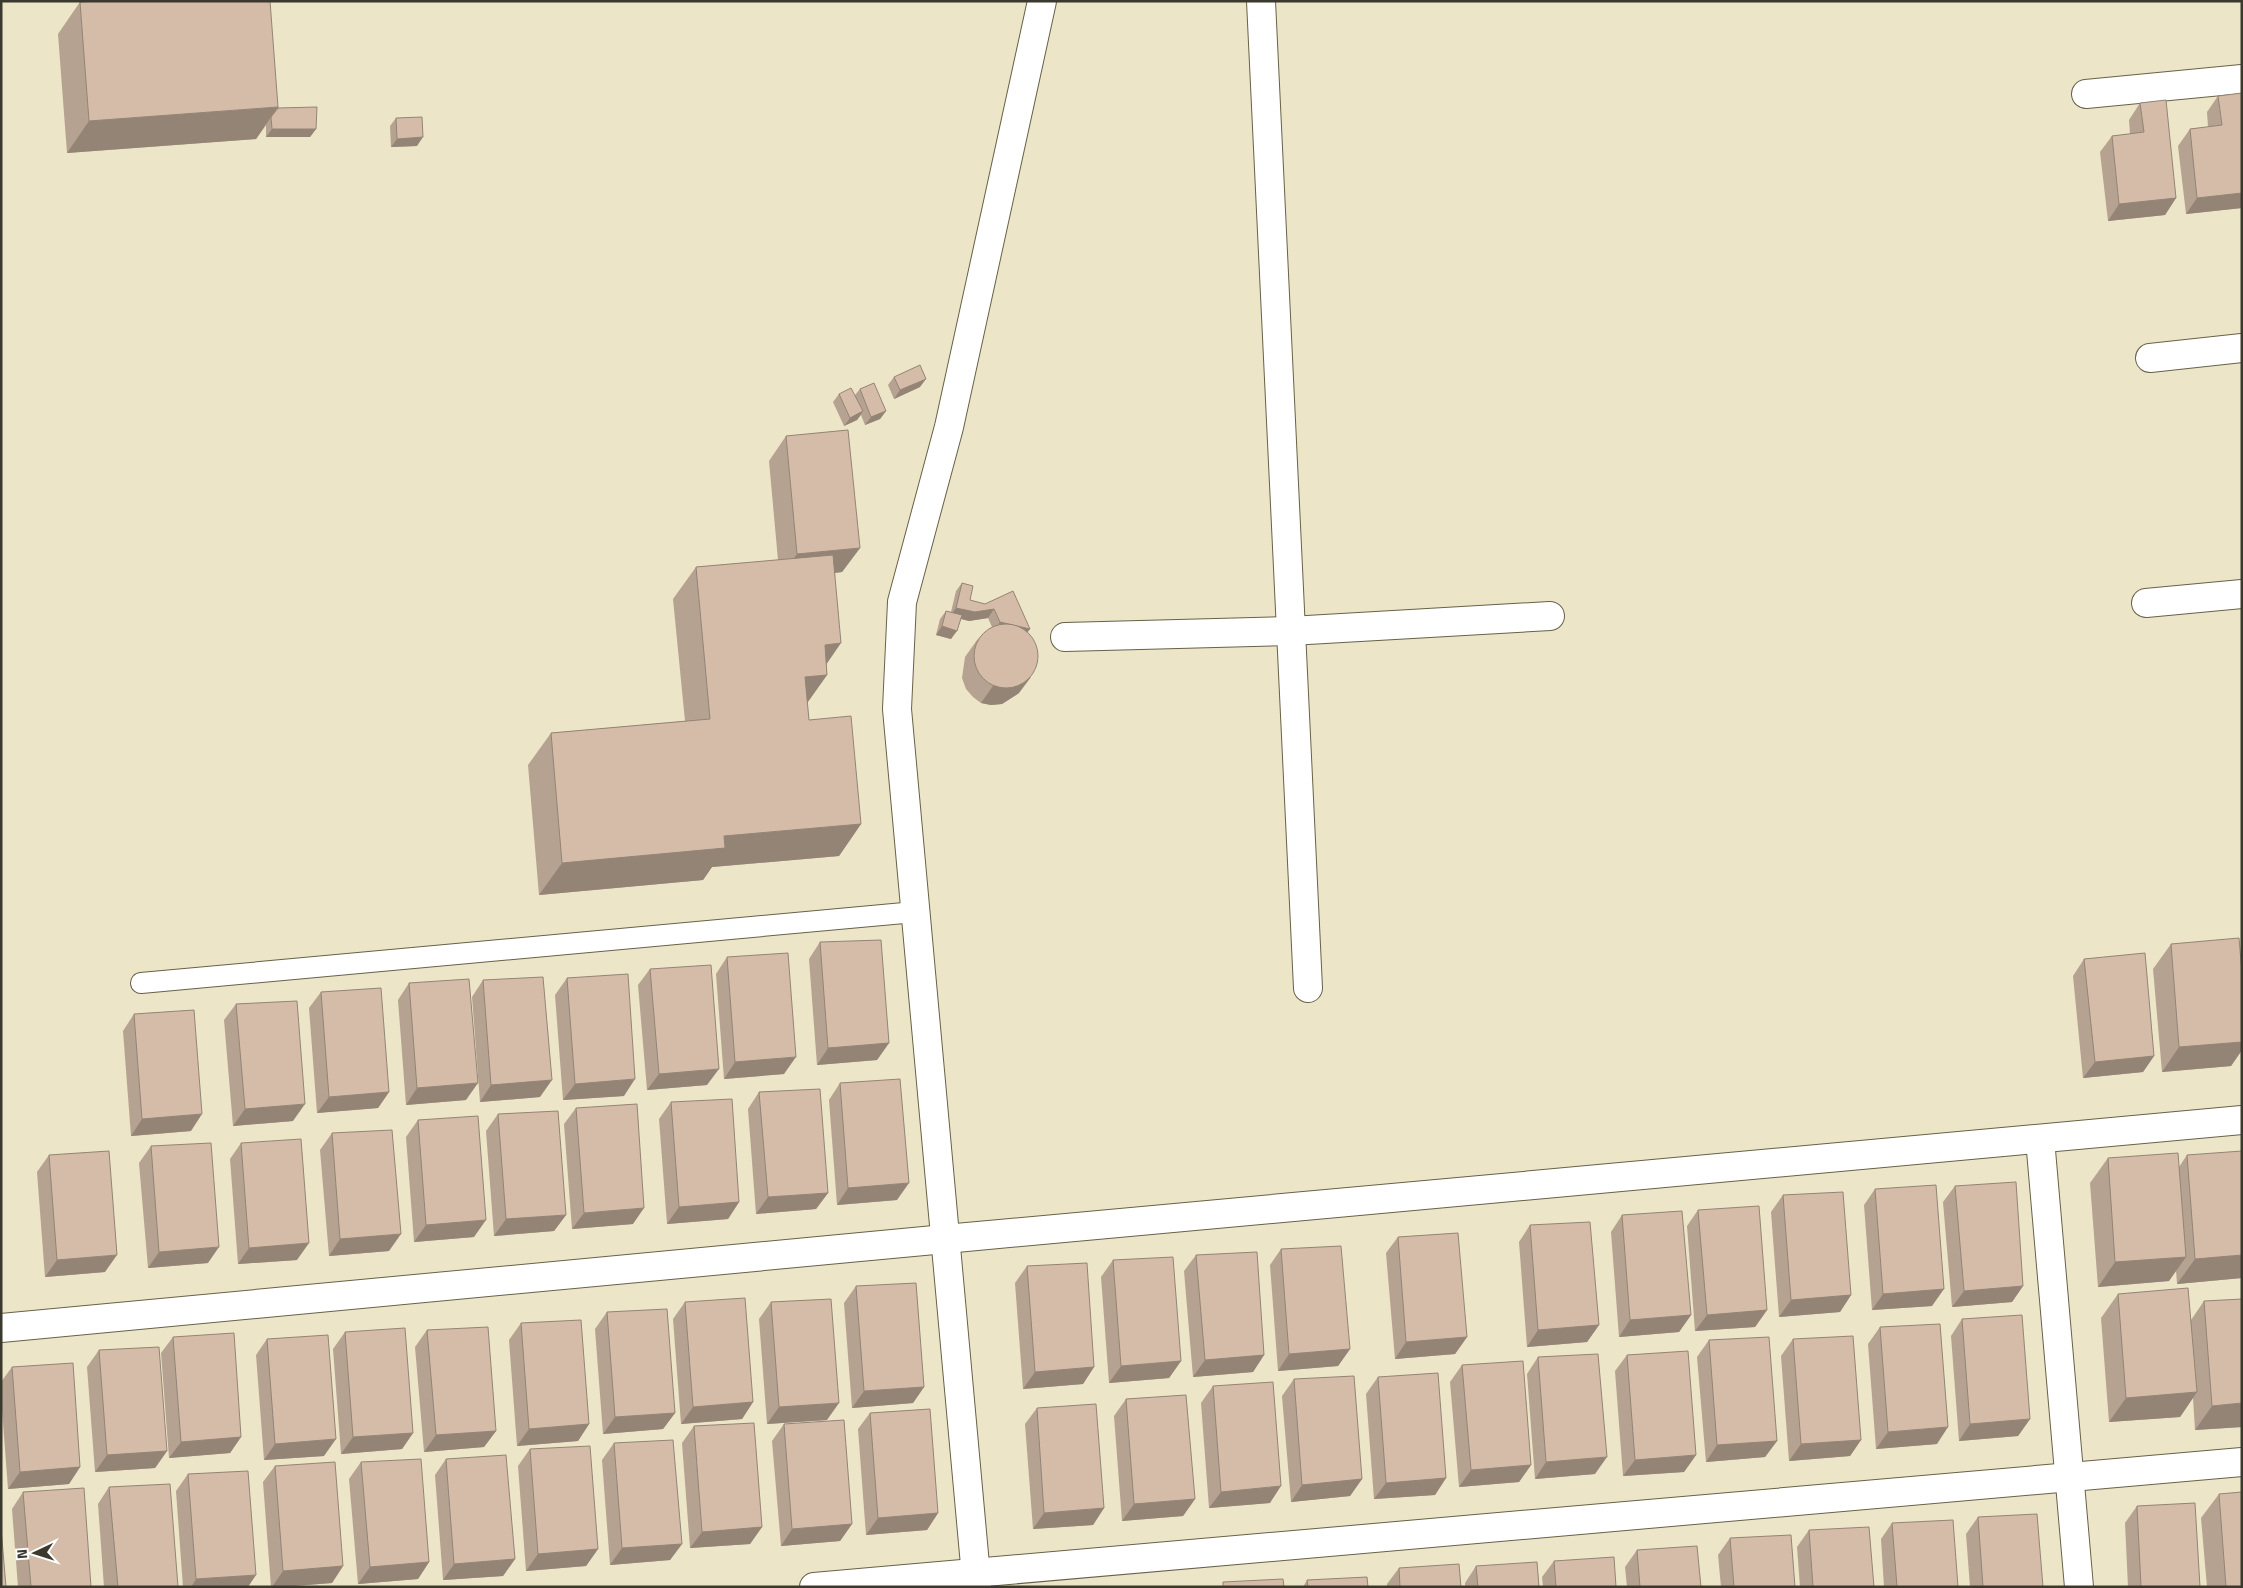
<svg xmlns="http://www.w3.org/2000/svg" width="2243" height="1588" viewBox="0 0 2243 1588" font-family="'Titillium Web',sans-serif">
<style>
.lines{fill:none;stroke-linecap:round;stroke-linejoin:round}
.lane-casing{stroke:#676148;stroke-width:22}
.street-casing{stroke:#676148;stroke-width:30}
.lane{stroke:#fff;stroke-width:20}
.street{stroke:#fff;stroke-width:28}
.wall{fill:#b6a290}
.shaded-wall{fill:#948476}
.building{fill:#d4bca8;stroke:#948476}
</style>
<rect width="100%" height="100%" fill="#ece5c8"/>
<g class="lines">
<g class="lane-casing">
<polyline id="lane" points="141,983 915,912"/>
</g>
<g class="street-casing">
<g id="street">
<polyline points="1261,1 1308,988"/>
<polyline points="2086,94 2242,79"/>
<polyline points="2150,358 2242,348"/>
<polyline points="2146,603 2242,594"/>
<polyline points="1065,637 1290,631 1550,616"/>
<polyline points="2040,1139 2079,1587"/>
<polyline points="1,1328 945,1239 2242,1120"/>
<polyline points="814,1587 2242,1462"/>
<polyline points="977,1587 897,709 902,602 949,427 1042,1"/>
</g>
</g>
<use href="#lane" class="lane"/>
<use href="#street" class="street"/>
</g>
<g class="wall">
<polygon points="80,2 278,107 316,129 310,137 266,137 266,125 256,139 67,153 58,34"/>
<polygon points="2218,96 2242,208 2186,214 2178,146 2190,129 2208,127 2207,112"/>
<polygon points="2140,103 2176,198 2165,215 2108,221 2100,152 2112,136 2130,134 2129,120"/>
<polygon points="396,118 417,146 391,147 390,126"/>
<polygon points="894,377 920,387 894,399 888,385"/>
<polygon points="860,389 886,411 880,419 865,425 861,415 857,420 844,426 833,402 839,394 855,395"/>
<polygon points="786,436 860,548 842,572 835,573 826,664 827,675 807,703 809,720 861,824 839,856 712,867 703,880 539,895 528,765 551,733 685,721 673,599 696,567 778,560 769,461"/>
<polygon points="962,583 970,600 985,604 1030,629 1027,632 1019,693 1002,704 991,705 981,703 973,697 966,689 962,678 965,657 977,640 992,627 988,618 969,621 961,619 951,639 936,635 940,619 946,611 951,612 956,591"/>
<polygon points="820,942 889,1043 877,1060 817,1065 809,959"/>
<polygon points="2171,944 2240,957 2242,955 2242,1050 2231,1066 2162,1072 2153,969"/>
<polygon points="727,957 784,1074 724,1079 716,974"/>
<polygon points="2084,959 2154,1056 2143,1072 2083,1078 2073,976"/>
<polygon points="650,969 707,1085 647,1090 638,985"/>
<polygon points="567,978 624,1096 563,1100 555,995"/>
<polygon points="483,980 540,1097 480,1102 472,997"/>
<polygon points="409,983 466,1100 406,1105 398,1000"/>
<polygon points="321,992 389,1092 378,1108 317,1113 309,1008"/>
<polygon points="236,1004 293,1121 233,1126 224,1020"/>
<polygon points="134,1014 191,1131 131,1136 123,1031"/>
<polygon points="840,1083 897,1200 837,1205 829,1100"/>
<polygon points="759,1092 828,1193 816,1209 756,1214 748,1109"/>
<polygon points="671,1102 739,1202 728,1219 667,1224 659,1119"/>
<polygon points="576,1108 633,1224 572,1229 564,1124"/>
<polygon points="498,1114 566,1215 554,1231 494,1236 486,1131"/>
<polygon points="418,1120 474,1237 414,1242 406,1137"/>
<polygon points="332,1133 389,1251 329,1256 320,1150"/>
<polygon points="241,1143 297,1260 238,1264 230,1159"/>
<polygon points="151,1146 208,1263 148,1268 139,1163"/>
<polygon points="49,1155 105,1272 45,1277 37,1172"/>
<polygon points="2187,1155 2242,1278 2177,1284 2176,1270 2169,1281 2098,1287 2090,1183 2108,1158 2179,1167"/>
<polygon points="1955,1186 2023,1286 2012,1302 1952,1307 1943,1202"/>
<polygon points="1875,1189 1932,1306 1872,1310 1864,1205"/>
<polygon points="1783,1195 1851,1295 1840,1312 1779,1317 1771,1212"/>
<polygon points="1698,1210 1767,1310 1755,1327 1695,1331 1687,1226"/>
<polygon points="1622,1215 1691,1315 1679,1332 1619,1337 1611,1232"/>
<polygon points="1530,1225 1599,1325 1587,1342 1527,1347 1519,1242"/>
<polygon points="1398,1237 1467,1337 1455,1354 1395,1359 1386,1253"/>
<polygon points="1281,1249 1350,1349 1338,1366 1278,1371 1270,1265"/>
<polygon points="1196,1255 1264,1355 1253,1372 1193,1377 1184,1271"/>
<polygon points="1113,1260 1181,1361 1169,1378 1109,1383 1101,1277"/>
<polygon points="1027,1266 1094,1367 1083,1384 1023,1389 1015,1283"/>
<polygon points="856,1286 924,1387 913,1403 852,1408 844,1303"/>
<polygon points="2118,1294 2191,1320 2204,1301 2242,1427 2195,1430 2193,1398 2180,1417 2109,1422 2101,1318"/>
<polygon points="685,1302 753,1402 742,1419 681,1424 673,1319"/>
<polygon points="771,1302 827,1420 767,1424 759,1319"/>
<polygon points="607,1312 675,1413 663,1429 603,1434 595,1329"/>
<polygon points="1962,1319 2030,1419 2018,1436 1959,1441 1951,1336"/>
<polygon points="521,1323 589,1424 578,1441 517,1446 509,1340"/>
<polygon points="1880,1327 1937,1444 1876,1449 1868,1344"/>
<polygon points="427,1330 496,1431 484,1447 424,1452 415,1347"/>
<polygon points="345,1332 413,1433 402,1449 341,1454 333,1349"/>
<polygon points="173,1337 241,1437 230,1453 169,1458 161,1353"/>
<polygon points="267,1339 324,1456 264,1460 256,1355"/>
<polygon points="1793,1339 1861,1440 1850,1456 1789,1461 1781,1356"/>
<polygon points="1709,1340 1777,1441 1765,1457 1706,1462 1697,1357"/>
<polygon points="99,1350 167,1451 155,1468 95,1472 87,1367"/>
<polygon points="1627,1355 1696,1455 1684,1472 1623,1476 1615,1371"/>
<polygon points="1538,1357 1595,1474 1535,1479 1527,1374"/>
<polygon points="1462,1365 1531,1465 1519,1482 1459,1487 1450,1382"/>
<polygon points="12,1367 80,1467 69,1484 8,1489 1,1396 1,1382"/>
<polygon points="1378,1377 1446,1478 1435,1495 1374,1499 1366,1394"/>
<polygon points="1294,1379 1362,1479 1350,1496 1291,1502 1282,1396"/>
<polygon points="1213,1386 1270,1503 1209,1508 1201,1403"/>
<polygon points="1126,1399 1195,1499 1183,1516 1122,1521 1114,1416"/>
<polygon points="1037,1408 1104,1508 1093,1525 1033,1529 1025,1424"/>
<polygon points="870,1413 938,1513 927,1530 866,1535 858,1429"/>
<polygon points="784,1424 852,1524 840,1541 781,1546 772,1441"/>
<polygon points="694,1426 762,1527 750,1544 690,1548 682,1443"/>
<polygon points="614,1443 682,1544 670,1560 610,1565 602,1460"/>
<polygon points="530,1449 598,1549 586,1566 526,1571 518,1466"/>
<polygon points="446,1459 515,1559 503,1576 443,1580 435,1475"/>
<polygon points="361,1462 429,1562 418,1579 358,1584 349,1479"/>
<polygon points="275,1466 343,1566 332,1583 281,1587 271,1587 263,1482"/>
<polygon points="188,1474 248,1587 183,1587 176,1491"/>
<polygon points="109,1487 178,1587 104,1587 98,1504"/>
<polygon points="23,1492 91,1587 18,1587 12,1509"/>
<polygon points="2219,1494 2242,1587 2207,1587 2201,1518"/>
<polygon points="2137,1506 2200,1587 2128,1587 2125,1523"/>
<polygon points="1978,1517 2043,1587 1970,1587 1966,1534"/>
<polygon points="1892,1523 1958,1587 1884,1587 1881,1539"/>
<polygon points="1809,1530 1874,1587 1800,1587 1797,1547"/>
<polygon points="1730,1538 1795,1587 1721,1587 1718,1555"/>
<polygon points="1637,1550 1701,1587 1627,1587 1625,1567"/>
<polygon points="1554,1561 1616,1587 1543,1587 1542,1577"/>
<polygon points="1476,1566 1539,1587 1465,1587 1465,1583"/>
<polygon points="1399,1568 1461,1587 1387,1587 1387,1584"/>
<polygon points="1307,1580 1368,1587 1303,1587"/>
</g>
<g class="shaded-wall">
<polygon points="278,107 256,139 67,153 89,121"/>
<polygon points="272,129 316,129 310,137 266,137"/>
<polygon points="423,137 417,146 391,147 397,139"/>
<polygon points="2242,193 2242,208 2186,214 2197,198"/>
<polygon points="2176,198 2165,215 2108,221 2119,204"/>
<polygon points="926,379 920,387 894,399 900,390"/>
<polygon points="863,411 857,420 844,426 850,418"/>
<polygon points="886,411 880,419 865,425 871,417"/>
<polygon points="860,548 842,572 780,579 797,554"/>
<polygon points="956,608 994,609 988,618 969,621 950,616"/>
<polygon points="1000,622 1030,629 1024,637 994,631"/>
<polygon points="942,626 957,631 951,639 936,635"/>
<polygon points="841,643 819,675 825,645"/>
<polygon points="827,675 805,706 805,677"/>
<polygon points="1031,677 1019,693 1002,704 991,705 981,703 993,686"/>
<polygon points="861,824 839,856 712,867 703,880 539,895 562,863 724,836"/>
<polygon points="2242,1042 2242,1050 2231,1066 2162,1072 2179,1047"/>
<polygon points="889,1043 877,1060 817,1065 828,1048"/>
<polygon points="2154,1056 2143,1072 2083,1078 2095,1062"/>
<polygon points="796,1057 784,1074 724,1079 735,1062"/>
<polygon points="719,1069 707,1085 647,1090 659,1074"/>
<polygon points="635,1079 624,1096 563,1100 575,1084"/>
<polygon points="552,1080 540,1097 480,1102 491,1085"/>
<polygon points="478,1083 466,1100 406,1105 417,1088"/>
<polygon points="389,1092 378,1108 317,1113 329,1097"/>
<polygon points="305,1104 293,1121 233,1126 245,1109"/>
<polygon points="202,1114 191,1131 131,1136 142,1119"/>
<polygon points="909,1183 897,1200 837,1205 848,1188"/>
<polygon points="828,1193 816,1209 756,1214 768,1197"/>
<polygon points="739,1202 728,1219 667,1224 679,1207"/>
<polygon points="644,1208 633,1224 572,1229 584,1213"/>
<polygon points="566,1215 554,1231 494,1236 506,1219"/>
<polygon points="486,1220 474,1237 414,1242 426,1225"/>
<polygon points="401,1234 389,1251 329,1256 340,1239"/>
<polygon points="309,1243 297,1260 238,1264 249,1248"/>
<polygon points="219,1247 208,1263 148,1268 159,1252"/>
<polygon points="117,1255 105,1272 45,1277 57,1260"/>
<polygon points="2242,1255 2242,1278 2177,1284 2195,1259"/>
<polygon points="2186,1257 2169,1281 2098,1287 2115,1262"/>
<polygon points="2023,1286 2012,1302 1952,1307 1964,1291"/>
<polygon points="1944,1289 1932,1306 1872,1310 1883,1294"/>
<polygon points="1851,1295 1840,1312 1779,1317 1791,1300"/>
<polygon points="1767,1310 1755,1327 1695,1331 1707,1315"/>
<polygon points="1691,1315 1679,1332 1619,1337 1630,1320"/>
<polygon points="1599,1325 1587,1342 1527,1347 1538,1330"/>
<polygon points="1467,1337 1455,1354 1395,1359 1406,1342"/>
<polygon points="1350,1349 1338,1366 1278,1371 1289,1354"/>
<polygon points="1264,1355 1253,1372 1193,1377 1205,1360"/>
<polygon points="1181,1361 1169,1378 1109,1383 1121,1366"/>
<polygon points="1094,1367 1083,1384 1023,1389 1035,1372"/>
<polygon points="924,1387 913,1403 852,1408 864,1391"/>
<polygon points="2197,1392 2180,1417 2109,1422 2126,1398"/>
<polygon points="753,1402 742,1419 681,1424 693,1407"/>
<polygon points="839,1403 827,1420 767,1424 779,1407"/>
<polygon points="2242,1403 2242,1427 2195,1430 2212,1406"/>
<polygon points="675,1413 663,1429 603,1434 615,1417"/>
<polygon points="2030,1419 2018,1436 1959,1441 1970,1424"/>
<polygon points="589,1424 578,1441 517,1446 529,1429"/>
<polygon points="1948,1427 1937,1444 1876,1449 1888,1432"/>
<polygon points="496,1431 484,1447 424,1452 436,1435"/>
<polygon points="413,1433 402,1449 341,1454 353,1437"/>
<polygon points="241,1437 230,1453 169,1458 181,1442"/>
<polygon points="336,1439 324,1456 264,1460 275,1444"/>
<polygon points="1861,1440 1850,1456 1789,1461 1801,1444"/>
<polygon points="1777,1441 1765,1457 1706,1462 1717,1445"/>
<polygon points="167,1451 155,1468 95,1472 107,1455"/>
<polygon points="1696,1455 1684,1472 1623,1476 1635,1460"/>
<polygon points="1607,1457 1595,1474 1535,1479 1546,1462"/>
<polygon points="1531,1465 1519,1482 1459,1487 1471,1470"/>
<polygon points="80,1467 69,1484 8,1489 20,1472"/>
<polygon points="1446,1478 1435,1495 1374,1499 1386,1483"/>
<polygon points="1362,1479 1350,1496 1291,1502 1302,1485"/>
<polygon points="1281,1486 1270,1503 1209,1508 1221,1492"/>
<polygon points="1195,1499 1183,1516 1122,1521 1134,1504"/>
<polygon points="1104,1508 1093,1525 1033,1529 1044,1513"/>
<polygon points="938,1513 927,1530 866,1535 878,1518"/>
<polygon points="852,1524 840,1541 781,1546 792,1529"/>
<polygon points="762,1527 750,1544 690,1548 702,1532"/>
<polygon points="682,1544 670,1560 610,1565 622,1548"/>
<polygon points="598,1549 586,1566 526,1571 538,1554"/>
<polygon points="515,1559 503,1576 443,1580 454,1564"/>
<polygon points="429,1562 418,1579 358,1584 370,1567"/>
<polygon points="343,1566 332,1583 281,1587 272,1587 283,1571"/>
<polygon points="256,1575 248,1587 191,1587 196,1579"/>
</g>
<g class="building">
<polygon points="95,1 270,1 278,107 89,121 80,2"/>
<polygon points="2242,93 2242,193 2197,198 2190,129 2222,125 2218,96"/>
<polygon points="2166,100 2176,198 2119,204 2112,136 2144,132 2140,103"/>
<polygon points="317,107 316,129 272,129 271,117 278,108"/>
<polygon points="422,117 423,137 397,139 396,118"/>
<polygon points="920,365 926,379 900,390 894,377"/>
<polygon points="874,383 886,411 871,417 860,389"/>
<polygon points="851,388 863,411 850,418 839,394"/>
<polygon points="848,430 860,548 797,554 786,436"/>
<polygon points="833,555 841,643 825,645 827,675 805,677 809,720 851,716 861,824 724,836 725,848 562,863 551,733 710,719 696,567"/>
<polygon points="962,583 973,586 970,600 985,604 1013,591 1030,629 1000,622 994,609 975,612 956,608"/>
<polygon points="946,611 962,615 957,631 942,626"/>
<circle cx="1006" cy="656" r="32"/>
<polygon points="2239,938 2242,973 2242,1042 2179,1047 2171,944"/>
<polygon points="881,940 889,1043 828,1048 820,942"/>
<polygon points="788,953 796,1057 735,1062 727,957"/>
<polygon points="2145,953 2154,1056 2095,1062 2084,959"/>
<polygon points="711,965 719,1069 659,1074 650,969"/>
<polygon points="628,974 635,1079 575,1084 567,978"/>
<polygon points="543,977 552,1080 491,1085 483,980"/>
<polygon points="469,979 478,1083 417,1088 409,983"/>
<polygon points="381,988 389,1092 329,1097 321,992"/>
<polygon points="297,1001 305,1104 245,1109 236,1004"/>
<polygon points="194,1010 202,1114 142,1119 134,1014"/>
<polygon points="900,1079 909,1183 848,1188 840,1083"/>
<polygon points="820,1089 828,1193 768,1197 759,1092"/>
<polygon points="732,1099 739,1202 679,1207 671,1102"/>
<polygon points="637,1104 644,1208 584,1213 576,1108"/>
<polygon points="558,1111 566,1215 506,1219 498,1114"/>
<polygon points="478,1116 486,1220 426,1225 418,1120"/>
<polygon points="392,1130 401,1234 340,1239 332,1133"/>
<polygon points="301,1139 309,1243 249,1248 241,1143"/>
<polygon points="211,1143 219,1247 159,1252 151,1146"/>
<polygon points="109,1151 117,1255 57,1260 49,1155"/>
<polygon points="2242,1151 2242,1255 2195,1259 2187,1155"/>
<polygon points="2178,1153 2186,1257 2115,1262 2108,1158"/>
<polygon points="2016,1182 2023,1286 1964,1291 1955,1186"/>
<polygon points="1936,1185 1944,1289 1883,1294 1875,1189"/>
<polygon points="1843,1192 1851,1295 1791,1300 1783,1195"/>
<polygon points="1759,1206 1767,1310 1707,1315 1698,1210"/>
<polygon points="1682,1211 1691,1315 1630,1320 1622,1215"/>
<polygon points="1590,1222 1599,1325 1538,1330 1530,1225"/>
<polygon points="1458,1233 1467,1337 1406,1342 1398,1237"/>
<polygon points="1341,1246 1350,1349 1289,1354 1281,1249"/>
<polygon points="1257,1252 1264,1355 1205,1360 1196,1255"/>
<polygon points="1173,1257 1181,1361 1121,1366 1113,1260"/>
<polygon points="1087,1263 1094,1367 1035,1372 1027,1266"/>
<polygon points="916,1283 924,1387 864,1391 856,1286"/>
<polygon points="2188,1288 2197,1392 2126,1398 2118,1294"/>
<polygon points="745,1298 753,1402 693,1407 685,1302"/>
<polygon points="831,1299 839,1403 779,1407 771,1302"/>
<polygon points="2242,1299 2242,1403 2212,1406 2204,1301"/>
<polygon points="667,1309 675,1413 615,1417 607,1312"/>
<polygon points="2022,1315 2030,1419 1970,1424 1962,1319"/>
<polygon points="581,1320 589,1424 529,1429 521,1323"/>
<polygon points="1940,1324 1948,1427 1888,1432 1880,1327"/>
<polygon points="488,1327 496,1431 436,1435 427,1330"/>
<polygon points="405,1328 413,1433 353,1437 345,1332"/>
<polygon points="234,1333 241,1437 181,1442 173,1337"/>
<polygon points="328,1335 336,1439 275,1444 267,1339"/>
<polygon points="1853,1336 1861,1440 1801,1444 1793,1339"/>
<polygon points="1769,1337 1777,1441 1717,1445 1709,1340"/>
<polygon points="159,1347 167,1451 107,1455 99,1350"/>
<polygon points="1688,1351 1696,1455 1635,1460 1627,1355"/>
<polygon points="1598,1354 1607,1457 1546,1462 1538,1357"/>
<polygon points="1523,1361 1531,1465 1471,1470 1462,1365"/>
<polygon points="73,1363 80,1467 20,1472 12,1367"/>
<polygon points="1438,1373 1446,1478 1386,1483 1378,1377"/>
<polygon points="1354,1376 1362,1479 1302,1485 1294,1379"/>
<polygon points="1273,1382 1281,1486 1221,1492 1213,1386"/>
<polygon points="1186,1395 1195,1499 1134,1504 1126,1399"/>
<polygon points="1096,1404 1104,1508 1044,1513 1037,1408"/>
<polygon points="930,1409 938,1513 878,1518 870,1413"/>
<polygon points="844,1420 852,1524 792,1529 784,1424"/>
<polygon points="754,1423 762,1527 702,1532 694,1426"/>
<polygon points="673,1440 682,1544 622,1548 614,1443"/>
<polygon points="590,1446 598,1549 538,1554 530,1449"/>
<polygon points="506,1455 515,1559 454,1564 446,1459"/>
<polygon points="421,1459 429,1562 370,1567 361,1462"/>
<polygon points="335,1462 343,1566 283,1571 275,1466"/>
<polygon points="248,1471 256,1575 196,1579 188,1474"/>
<polygon points="170,1484 178,1587 118,1587 109,1487"/>
<polygon points="84,1488 91,1587 31,1587 23,1492"/>
<polygon points="2242,1492 2242,1587 2226,1587 2219,1494"/>
<polygon points="2195,1503 2200,1587 2141,1587 2137,1506"/>
<polygon points="2037,1514 2043,1587 1983,1587 1978,1517"/>
<polygon points="1953,1520 1958,1587 1897,1587 1892,1523"/>
<polygon points="1869,1527 1874,1587 1813,1587 1809,1530"/>
<polygon points="1,1528 6,1587 1,1587"/>
<polygon points="1791,1535 1795,1587 1734,1587 1730,1538"/>
<polygon points="1697,1546 1701,1587 1640,1587 1637,1550"/>
<polygon points="1614,1557 1616,1587 1556,1587 1554,1561"/>
<polygon points="1537,1562 1539,1587 1478,1587 1476,1566"/>
<polygon points="1459,1564 1461,1587 1400,1587 1399,1568"/>
<polygon points="1367,1577 1368,1587 1308,1587 1307,1580"/>
<polygon points="1283,1579 1284,1587 1223,1587 1223,1582"/>
</g>
<rect width="2243" height="1588" fill="none" stroke="#3b382d" stroke-width="5"/>
<g transform="translate(35 1553) rotate(266)" stroke="#ffffff" stroke-width="4" paint-order="stroke">
<path d="M0-4L9 19L0 12L-9 19Z" fill="#3b382d"/>
<text y="-8" font-size="14" font-weight="bold" text-anchor="middle" fill="#3b382d">N</text>
</g>
</svg>
